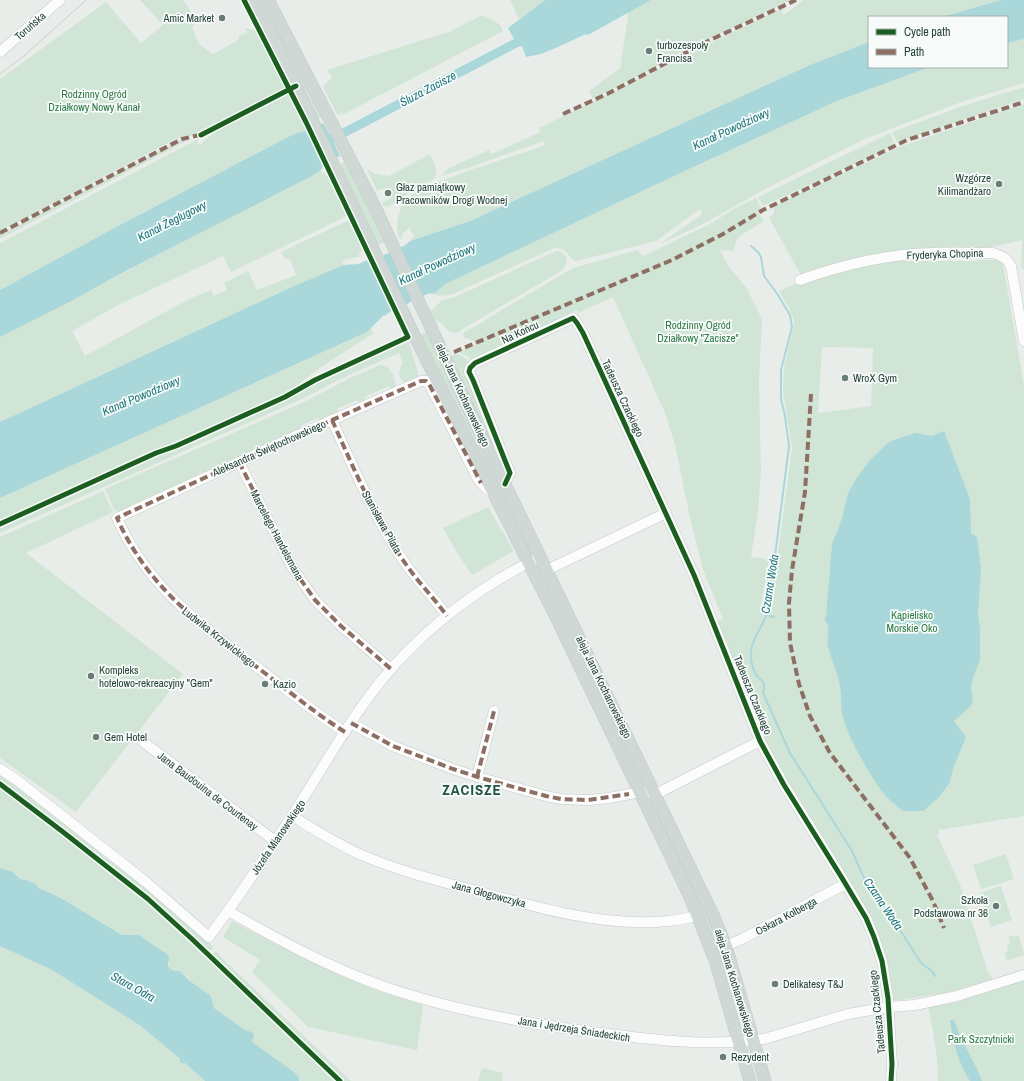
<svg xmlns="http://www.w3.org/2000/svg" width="1024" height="1081" viewBox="0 0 1024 1081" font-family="'Archivo Narrow',sans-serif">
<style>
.green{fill:#d1e5d6;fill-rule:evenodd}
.water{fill:#aad7da}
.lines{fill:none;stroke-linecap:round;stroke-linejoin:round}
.stream{stroke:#aad7da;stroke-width:2}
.minor-casing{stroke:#c5cac7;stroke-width:11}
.major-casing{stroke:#c3cbc8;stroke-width:13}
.minor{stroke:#fcfcfc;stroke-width:10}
.major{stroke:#cfd8d5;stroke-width:12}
.tram{stroke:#c9cdcb;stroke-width:1}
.quiet{stroke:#8d6e63;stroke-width:4;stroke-dasharray:8 4;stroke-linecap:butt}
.cycleway-casing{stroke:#f7fbf9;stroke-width:8}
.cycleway{stroke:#1b5e20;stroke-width:5}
.poi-dot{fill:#697d76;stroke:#f7fbf9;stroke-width:1.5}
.labels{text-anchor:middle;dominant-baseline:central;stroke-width:3.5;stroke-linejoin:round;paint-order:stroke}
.poi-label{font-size:11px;fill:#244137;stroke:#f7fbf9;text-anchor:start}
.street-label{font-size:11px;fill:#244137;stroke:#f7fbf9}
.park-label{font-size:11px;fill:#2e7946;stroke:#f7fbf9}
.water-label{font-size:12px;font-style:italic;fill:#1e757e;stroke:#f7fbf9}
.district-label{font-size:15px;font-weight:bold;letter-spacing:1px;fill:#205443;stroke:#f7fbf9}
</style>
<rect width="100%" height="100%" fill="#e8edea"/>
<g class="green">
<polygon points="140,0 183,0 198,22 192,27 199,44 213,54 238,40 239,36 248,32 245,28 258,31 286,90 201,134 180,137 158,148 8,227 7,226 5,227 6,228 0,231 0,79 106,2 141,43 163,25"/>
<polygon points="510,0 545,0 519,19"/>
<polygon points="651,0 791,0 713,37 593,99 589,91 620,68 628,15 627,13"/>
<path d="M804,0H1001L942,17H869V42L810,65L470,221L410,241L414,236L409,228L404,232L400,240C395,228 397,221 401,208V206C410,184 519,156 545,145L544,141L465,169L441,176L445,171L449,168L489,150L492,154L540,132L539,128C621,89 701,47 783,8L784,9L781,12L784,15Z"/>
<path d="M482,15C489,19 501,22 503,31L342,115V113L337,115L323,86L332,78L327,70L445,33H447Z"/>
<polygon points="278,29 322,117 316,119 275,30"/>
<path d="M1024,39V83L964,101L867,138L767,188L703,224L660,244L702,214L700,209L656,241L576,261C566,258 569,247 554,248L453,294L442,296L430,294L435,293L444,284L689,169L837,101L930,67H1007V43Z"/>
<polygon points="1024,87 1024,99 897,142 892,132 963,106"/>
<path d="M288,94L308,130L292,135L118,226L0,290V243L198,139L197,143L200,145C218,125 263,107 288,94Z"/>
<polygon points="1024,104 1024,269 1021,268 1022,240 991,247 943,249 801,275 769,218 774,213 774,206 899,147"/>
<polygon points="890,133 894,143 887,149 763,206 758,197"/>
<polygon points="192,138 0,239 0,235 176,142 184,139"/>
<path d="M430,154C433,162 440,172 434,179C420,187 407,193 396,204L394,203L388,207L384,206L382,203L391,198C393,187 384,187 377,191L367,169L376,174L389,176Z"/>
<polygon points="345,161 387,241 376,246 338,165"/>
<polygon points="321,170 322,174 328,172 348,215 345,216 345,217 231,272 223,256 120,304 72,331 85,356 189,299 211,290 214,296 227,290 224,283 248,271 257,290 296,275 290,259 285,259 281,252 347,221 348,222 351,221 364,249 358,254 362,256 342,260 344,265 294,286 0,422 0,337"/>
<path d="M756,198L761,208L757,211L764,221L743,234L737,239L733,251L720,250L729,267L746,287L762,319L759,382L761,472L758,513L751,557L769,559L760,610L770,614L792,448L783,391L784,367L794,324L793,317L788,306L779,291L797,283L816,277L888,261H975L977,260H997L1003,264L1024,385V816L938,830L939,832L1024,819L939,832L937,835L960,884L988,972L993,979L950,992L900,1000H893L891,996L883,953L771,755L715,621L723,619L703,570L690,518L675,444L665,413L613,297L578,313L576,310L564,316L563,319L471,362L469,357L459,352L475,345L474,341L463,337L464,332L478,325L490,317L573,268L637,250L643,256L708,225L739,206ZM822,347L873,348L871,406L818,413Z"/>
<path d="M556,251C561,251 564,254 567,258L565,267L561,271L456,333C446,333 445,323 435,320L430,308L432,310L442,300L455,297Z"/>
<polygon points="371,328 374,333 321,367 284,395 188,439 155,451 0,522 0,498 367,332"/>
<polygon points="428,331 534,556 530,553 418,336"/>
<path d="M408,340L419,376L418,379C415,380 409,383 406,382C396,380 399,368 403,363L399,353L340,379L304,398L0,533V526L157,454L178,447L286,398L319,380L403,341Z"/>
<polygon points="455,353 467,359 469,364 505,472 449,358"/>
<path d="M380,365C391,365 397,379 395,389L392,390L389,386L364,397L365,400L359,403L357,400L337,409L338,413L320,421L318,418L300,426V431H294L272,441L273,442L248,452V454L227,464L226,462L210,469V471L204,474L203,472L182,482V485L175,487L174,486L131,505V507L119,514L117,510L115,511L105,489L304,402L352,377Z"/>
<polygon points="103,491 113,512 26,553 183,674 76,812 0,758 0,537"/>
<polygon points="488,507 513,550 512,552 472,575 458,554 443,528"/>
<polygon points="0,773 150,889 213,947 210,952 208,952 159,906 116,870 0,782"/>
<polygon points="0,787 146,900 337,1081 299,1081 299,1077 294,1072 255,1044 252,1041 252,1032 245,1030 214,1008 211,996 190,981 186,975 170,969 166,953 153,945 139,935 122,935 61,898 39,888 36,884 26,880 20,879 13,872 0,868"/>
<polygon points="658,809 718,937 744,1025 742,1025 726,972 653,811"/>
<polygon points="1006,854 1014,879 981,889 973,865"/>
<polygon points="1001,886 1012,920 991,927 980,893"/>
<path d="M232,921C276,945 321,968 368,987C386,994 405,999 423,1005L417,1050L308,1027L252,972L260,960L223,937Z"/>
<polygon points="1011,936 1019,936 1024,955 1007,961 1004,953 1008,952 1007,945 1010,943 1008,937"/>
<polygon points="0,946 52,970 141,1026 178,1057 180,1059 180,1062 185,1063 205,1081 0,1081"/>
<polygon points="216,951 221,957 351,1081 343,1081 212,955"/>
<path d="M1024,980V1081H938C938,1055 933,1031 928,1006L962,1000Z"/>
<polygon points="482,1068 503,1073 502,1081 478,1081"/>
</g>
<g class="water">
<polygon points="545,0 651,0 588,35 586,34 558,47 541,54 526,57 522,46 518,47 334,143 340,156 324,164 321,170 310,177 118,275 73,300 0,337 0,290 118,226 292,135 310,129 323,123 330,135 514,39 508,28"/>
<polygon points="1001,0 1024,0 1024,39 1007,43 1007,17 942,17"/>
<polygon points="869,42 869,67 930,67 837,101 689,169 445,284 435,293 427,294 386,314 386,316 385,316 384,315 367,332 0,498 0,422 294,286 344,265 359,264 367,260 369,262 404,246 410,241 470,221 810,65"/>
<path d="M944,431L970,499L971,533L977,537L981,568L978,614L980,628V660L972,680L971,688L973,700L971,706L954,721L966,737L953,769L950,782L939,797L923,811H903C897,806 890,801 885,795C871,778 848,738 843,717C840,707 842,697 840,687C838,672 831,660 828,646C826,638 832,625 824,620L826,617L832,544L842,519L848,493L856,479L870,460L889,442L915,433L932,436Z"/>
<polygon points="0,868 13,872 20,879 26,880 36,884 39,888 61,898 122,935 139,935 153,945 166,953 169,957 168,965 170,969 175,971 180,971 190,981 211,996 214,1008 245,1030 252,1032 254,1036 252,1041 255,1044 294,1072 299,1077 299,1081 205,1081 185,1063 180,1063 180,1059 178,1057 141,1026 52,970 0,946"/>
<path d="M950,1020H954L960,1036L978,1071L982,1081H970C957,1059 954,1045 950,1020Z"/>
</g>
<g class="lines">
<g class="stream">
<path d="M751,246L758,252L761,257L764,276L776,292L790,315L792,327L781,370V399L785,416L789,446L768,611C763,627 748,643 751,660C752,666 754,673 758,677C760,680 763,680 764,684C764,687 764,690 763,693L790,753L852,851L864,878L874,894L890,914L921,963L932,971L935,976"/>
<polyline points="767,615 774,617"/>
</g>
<g class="minor-casing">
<g id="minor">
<polyline points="0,52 60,0"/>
<path d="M800,280C842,265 887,254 932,253C952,252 972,253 993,253C1001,255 1007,258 1011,266L1024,341"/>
<path d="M332,420C354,469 375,519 405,563C418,582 434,598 447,616"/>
<polyline points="239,462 292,567 315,600 341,626 391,669"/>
<polyline points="505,484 510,473 473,380 469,372 470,368 475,363 573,318 577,323 583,333 694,575 760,741 784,785 842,878 866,918 874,937 882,961 888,998 892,1064 891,1081"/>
<polyline points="547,570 666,513"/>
<polyline points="351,723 393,746 453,769 481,778 546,796 561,799 588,800 609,798 640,792 655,793 660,792 760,741"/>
<path d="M345,732C316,714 289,691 262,671C202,625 149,590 117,518L298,435L421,381H426L429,384L479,481L483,485L493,494"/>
<polyline points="142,741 275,841"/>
<path d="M0,769L18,781L146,882L209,937C242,892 274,845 304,797C331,754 357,708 391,669C432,623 484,584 540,557"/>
<polyline points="477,777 494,711"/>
<path d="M292,816C315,830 338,845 364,856C399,871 437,881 474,890C534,907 606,928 668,921C678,920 688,919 698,915"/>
<path d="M228,911C279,940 330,968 385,987C455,1011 528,1024 601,1033C653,1040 711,1047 764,1039L848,1014L889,1007L915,1005L957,996L1024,975"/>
<polyline points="726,946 744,938 845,884"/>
</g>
</g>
<g class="major-casing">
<g id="major">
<polyline points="255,0 414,335 558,621 690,897 715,960 750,1081"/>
<polyline points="268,0 374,205 474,420 713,915 726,946 765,1081"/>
</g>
</g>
<use href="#minor" class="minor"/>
<use href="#major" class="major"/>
<polyline class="tram" points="0,74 25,55 86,0"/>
<g class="quiet">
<polyline points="563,114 607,94 706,42 796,0"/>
<polyline points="0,233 182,139 204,134"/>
<polyline points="454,352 672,260 723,234 763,210 907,140 1024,102"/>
<polyline points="811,394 805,492 792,570 789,603 790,643 799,684 810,716 830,753 910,858 933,901 944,928"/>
<path d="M332,420C354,469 375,519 405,563C418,582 434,598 447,616"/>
<polyline points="239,462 292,567 315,600 341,626 391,669"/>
<polyline points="351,723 393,746 453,769 481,778 546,796 561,799 588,800 629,794"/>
<path d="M345,732C316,714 289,691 262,671C202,625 149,590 117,518L298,435L421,381H426L429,384L481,483"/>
<polyline points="477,777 494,711"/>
</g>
<g class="cycleway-casing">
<g id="cycleway">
<polyline points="201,135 296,86"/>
<polyline points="505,484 510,473 473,380 469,372 470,368 475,363 573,318 577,323 583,333 694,575 760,741 784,785 842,878 866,918 874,937 882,961 888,998 892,1064 891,1081"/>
<polyline points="0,524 156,453 176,446 285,397 315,380 408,337 306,122 244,0"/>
<polyline points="0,784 63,832 148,899 193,940 340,1081"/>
</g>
</g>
<use href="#cycleway" class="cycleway"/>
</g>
<g class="poi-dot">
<circle cx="222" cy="18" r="4"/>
<circle cx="649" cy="51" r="4"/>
<circle cx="999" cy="184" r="4"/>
<circle cx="388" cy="193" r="4"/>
<circle cx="845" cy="378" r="4"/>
<circle cx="91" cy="676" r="4"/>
<circle cx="265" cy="684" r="4"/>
<circle cx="96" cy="737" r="4"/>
<circle cx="996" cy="906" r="4"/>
<circle cx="775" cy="984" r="4"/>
<circle cx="723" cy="1057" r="4"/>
</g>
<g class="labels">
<g class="poi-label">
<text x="214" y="18" text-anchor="end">Amic Market</text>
<text x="657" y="45">turbozespoły<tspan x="657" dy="13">Francisa</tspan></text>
<text x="991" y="178" text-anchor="end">Wzgórze<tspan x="991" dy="13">Kilimandżaro</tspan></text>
<text x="396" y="187">Głaz pamiątkowy<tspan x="396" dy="13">Pracowników Drogi Wodnej</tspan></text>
<text x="853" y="378">WroX Gym</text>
<text x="99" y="670">Kompleks<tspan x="99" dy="13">hotelowo-rekreacyjny "Gem"</tspan></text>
<text x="273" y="684">Kazio</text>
<text x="104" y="737">Gem Hotel</text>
<text x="988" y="900" text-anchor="end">Szkoła<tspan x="988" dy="13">Podstawowa nr 36</tspan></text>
<text x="783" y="984">Delikatesy T&amp;J</text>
<text x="731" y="1057">Rezydent</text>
</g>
<g class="street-label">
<text transform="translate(30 26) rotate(-41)">Toruńska</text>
<text transform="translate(945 254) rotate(-2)">Fryderyka Chopina</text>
<text transform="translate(520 332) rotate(-25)">Na Końcu</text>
<text transform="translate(463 395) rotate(65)">aleja Jana Kochanowskiego</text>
<text transform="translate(623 398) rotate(65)">Tadeusza Czackiego</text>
<text transform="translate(269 448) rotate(-24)">Aleksandra Świętochowskiego</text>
<text transform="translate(382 522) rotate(61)">Stanisława Pilata</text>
<text transform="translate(277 535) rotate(62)">Marcelego Handelsmana</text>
<text transform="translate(219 637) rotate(38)">Ludwika Krzywickiego</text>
<text transform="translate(604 687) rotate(64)">aleja Jana Kochanowskiego</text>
<text transform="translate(753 695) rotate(68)">Tadeusza Czackiego</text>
<text transform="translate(208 791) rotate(37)">Jana Baudouina de Courtenay</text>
<text transform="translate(278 837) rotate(-56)">Józefa Mianowskiego</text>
<text transform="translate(489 894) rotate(15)">Jana Głogowczyka</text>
<text transform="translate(786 916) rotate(-28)">Oskara Kolberga</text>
<text transform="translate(735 983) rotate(73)">aleja Jana Kochanowskiego</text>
<text transform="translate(877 1012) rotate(-96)">Tadeusza Czackiego</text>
<text transform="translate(574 1029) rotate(9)">Jana i Jędrzeja Śniadeckich</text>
</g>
<g class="park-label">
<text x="94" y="94">Rodzinny Ogród<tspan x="94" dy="13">Działkowy Nowy Kanał</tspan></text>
<text x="698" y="325">Rodzinny Ogród<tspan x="698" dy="13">Działkowy "Zacisze"</tspan></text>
<text x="912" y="615">Kąpielisko<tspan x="912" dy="13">Morskie Oko</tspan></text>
<text x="981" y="1039">Park Szczytnicki</text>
</g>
<g class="water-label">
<text transform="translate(428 89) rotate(-28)">Śluza Zacisze</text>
<text transform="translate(731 129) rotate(-25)">Kanał Powodziowy</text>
<text transform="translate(172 221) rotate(-27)">Kanał Żeglugowy</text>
<text transform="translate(437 264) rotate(-25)">Kanał Powodziowy</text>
<text transform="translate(141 396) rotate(-23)">Kanał Powodziowy</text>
<text transform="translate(770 584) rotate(-81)">Czarna Woda</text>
<text transform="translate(883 904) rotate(56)">Czarna Woda</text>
<text transform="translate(133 987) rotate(29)">Stara Odra</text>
</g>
<g class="district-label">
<text x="472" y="789">ZACISZE</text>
</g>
</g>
<rect x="868" y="16" width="140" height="52" fill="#f7fbf9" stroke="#a3b1ab"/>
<rect x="876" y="29" width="20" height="6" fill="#1b5e20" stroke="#a3b1ab"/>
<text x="904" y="36" font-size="12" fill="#244137">Cycle path</text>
<rect x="876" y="49" width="20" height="6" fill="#8d6e63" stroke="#a3b1ab"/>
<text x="904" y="56" font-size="12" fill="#244137">Path</text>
</svg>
